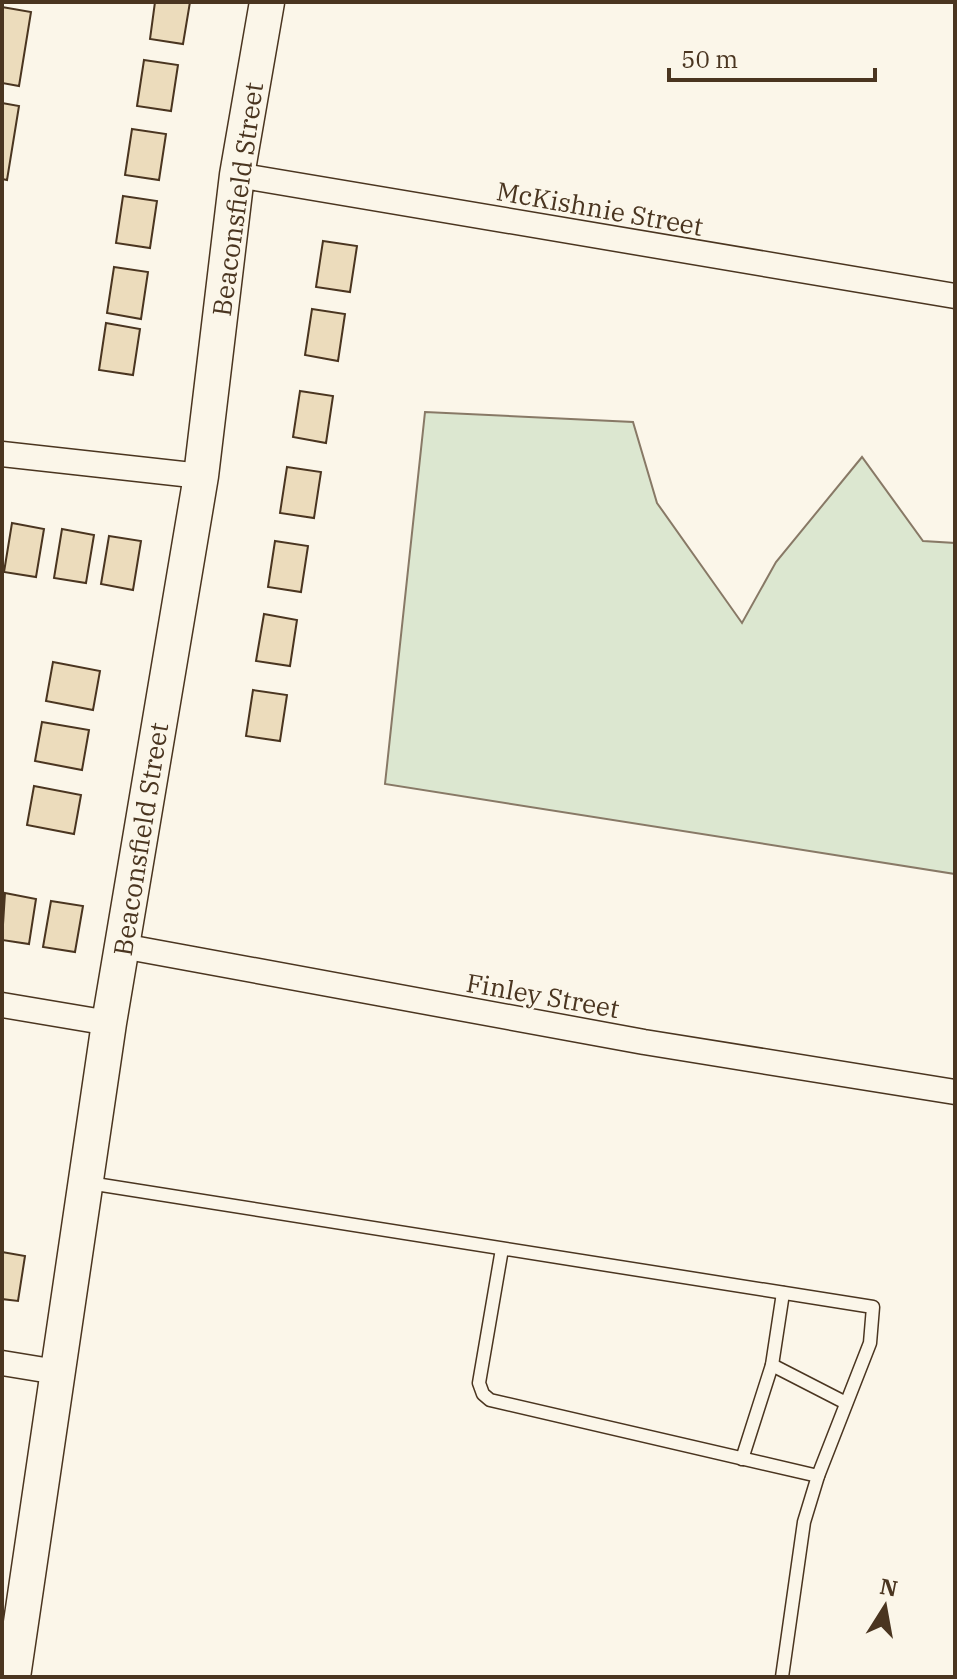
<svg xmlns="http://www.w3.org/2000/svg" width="957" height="1679" viewBox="0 0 957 1679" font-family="'IBM Plex Serif',serif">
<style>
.green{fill:#dce7d0;stroke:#887966;stroke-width:2}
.building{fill:#ecdcbc;stroke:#4a3520;stroke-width:2}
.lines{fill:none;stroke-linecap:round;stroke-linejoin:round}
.lane-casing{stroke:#4a3520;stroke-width:15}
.street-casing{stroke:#4a3520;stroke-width:27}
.secondary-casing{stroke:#4a3520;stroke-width:37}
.lane{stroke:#fbf6e9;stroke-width:12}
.street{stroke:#fbf6e9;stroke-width:24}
.secondary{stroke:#fbf6e9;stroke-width:34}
.labels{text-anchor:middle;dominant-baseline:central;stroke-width:6;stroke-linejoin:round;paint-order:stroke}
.street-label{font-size:26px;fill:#4a3520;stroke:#fbf6e9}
</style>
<rect width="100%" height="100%" fill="#fbf6e9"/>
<polygon class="green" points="425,412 633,422 657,503 742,623 776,562 862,457 923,541 955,543 955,874 385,784"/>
<g class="building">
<polygon points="155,2 190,2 183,44 150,39"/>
<polygon points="2,7 31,12 19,86 2,83"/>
<polygon points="144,60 178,65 171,111 137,106"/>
<polygon points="2,103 19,106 7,180 2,179"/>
<polygon points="132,129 166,134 159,180 125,175"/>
<polygon points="123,196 157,201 150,248 116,243"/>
<polygon points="323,241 357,246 350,292 316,287"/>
<polygon points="114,267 148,272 141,319 107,313"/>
<polygon points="312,309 345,314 338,361 305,355"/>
<polygon points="106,323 140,329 133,375 99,370"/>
<polygon points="300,391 333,396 326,443 293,437"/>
<polygon points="287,467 321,472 314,518 280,513"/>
<polygon points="12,523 44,529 36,577 4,572"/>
<polygon points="62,529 94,535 86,583 54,578"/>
<polygon points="109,536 141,541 133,590 101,584"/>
<polygon points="275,541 308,546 301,592 268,587"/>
<polygon points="264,614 297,620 290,666 256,661"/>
<polygon points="53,662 100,671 93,710 46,701"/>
<polygon points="253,690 287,695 280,741 246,736"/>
<polygon points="42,722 89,730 82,770 35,761"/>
<polygon points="34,786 81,795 74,834 27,825"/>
<polygon points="5,893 36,899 29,944 2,940"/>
<polygon points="51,901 83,906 75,952 43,947"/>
<polygon points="2,1252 25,1256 18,1301 2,1299"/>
</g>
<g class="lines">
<g class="lane-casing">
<g id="lane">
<polyline points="89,1183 873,1307 870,1343 818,1476 804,1522 782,1677"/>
<polyline points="502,1249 479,1383 483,1394 490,1400 818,1476"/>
<polyline points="772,1365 846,1403"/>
<polyline points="742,1459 772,1365 783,1293"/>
</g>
</g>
<g class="street-casing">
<g id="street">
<polyline points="237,175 955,296"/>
<polyline points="2,454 201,476"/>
<polyline points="122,946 644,1042 955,1092"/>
<polyline points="2,1005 109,1023"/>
<polyline points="2,1363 57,1372"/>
</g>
</g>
<g class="secondary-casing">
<polyline id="secondary" points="13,1677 109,1023 201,476 237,175 267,2"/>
</g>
<use href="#lane" class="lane"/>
<use href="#street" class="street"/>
<use href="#secondary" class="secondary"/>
</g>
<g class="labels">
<g class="street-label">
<text transform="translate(237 199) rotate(-82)">Beaconsfield Street</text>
<text transform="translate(600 208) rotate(10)">McKishnie Street</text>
<text transform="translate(140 839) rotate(-81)">Beaconsfield Street</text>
<text transform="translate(543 995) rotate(10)">Finley Street</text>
</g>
</g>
<rect width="957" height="1679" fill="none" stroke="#4a3520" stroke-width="8"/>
<g transform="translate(885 1607) rotate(11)" stroke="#fbf6e9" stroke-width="6" paint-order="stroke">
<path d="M0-6L14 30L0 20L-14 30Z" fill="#4a3520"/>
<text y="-12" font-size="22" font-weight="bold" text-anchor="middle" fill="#4a3520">N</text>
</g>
<path d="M669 68v12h206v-12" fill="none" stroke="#4a3520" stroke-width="4"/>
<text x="681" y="68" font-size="24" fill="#4a3520" stroke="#fbf6e9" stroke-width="6" paint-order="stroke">50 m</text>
</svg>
